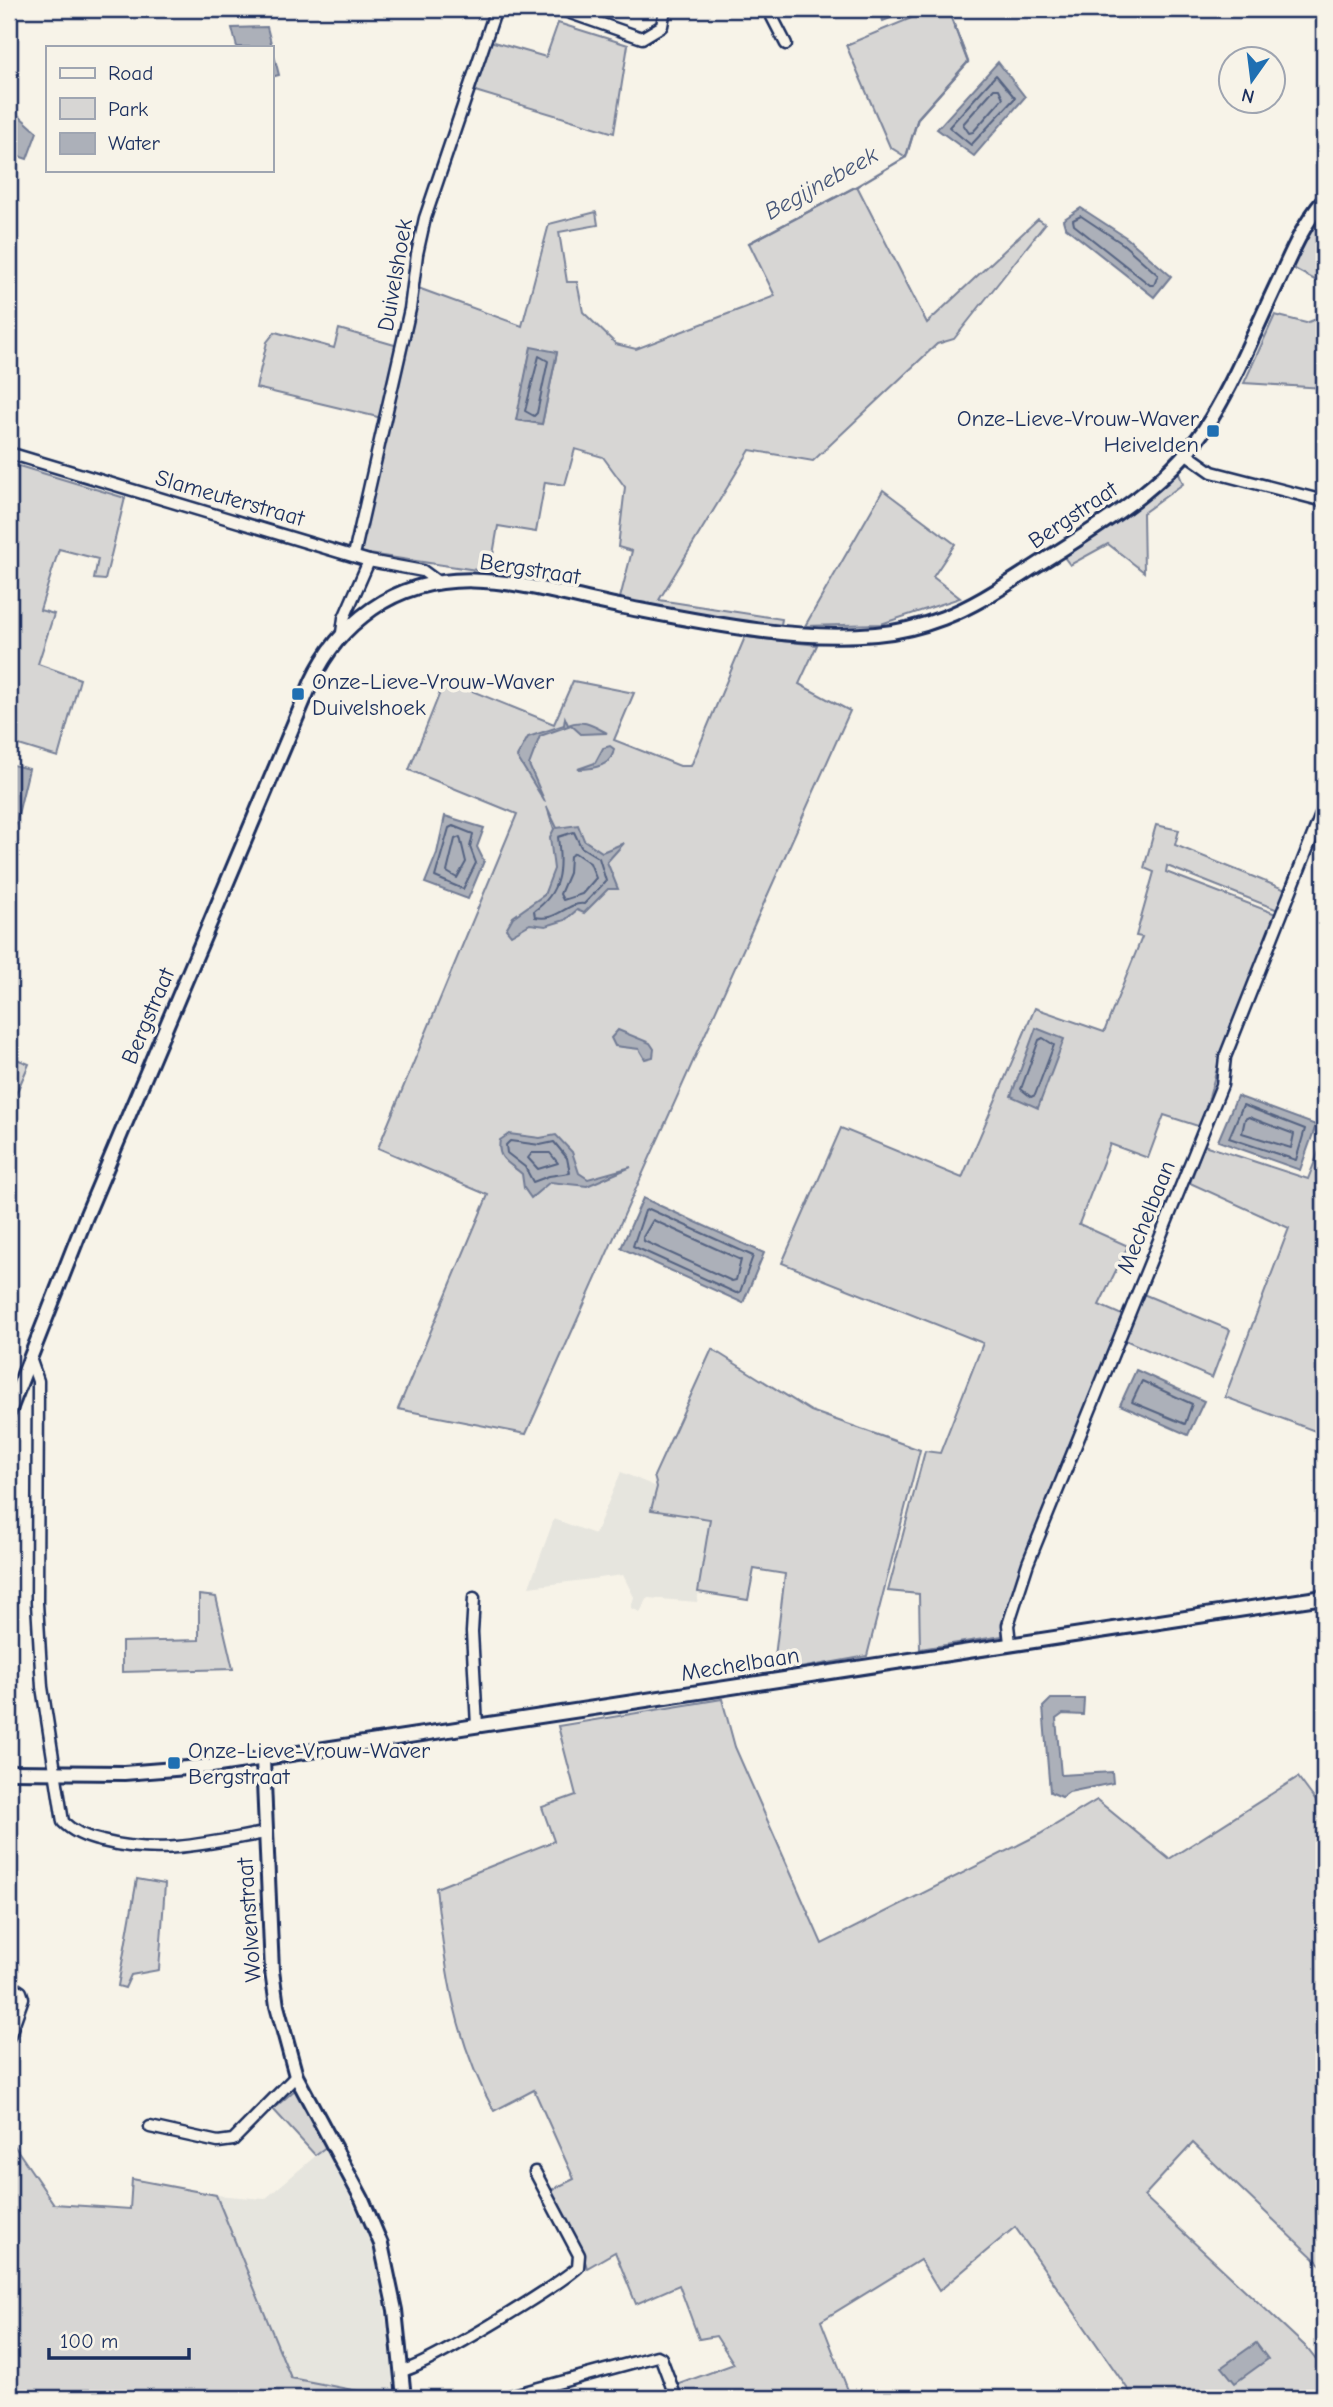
<svg xmlns="http://www.w3.org/2000/svg" width="1333" height="2407" viewBox="0 0 1333 2407" font-family="'Comic Neue',sans-serif">
<style>
.built{fill:#e6e5de}
.green{fill:#d7d6d4;stroke:#798299;stroke-width:2;fill-rule:evenodd}
.water{fill:#acb0b9;stroke:#727c95;stroke-width:2}
.lines{fill:none;stroke-linecap:round;stroke-linejoin:round}
.shore{stroke:#556382;stroke-width:2}
.stream{stroke:#727c95;stroke-width:2.5}
.minor-casing{stroke:#1b2f5e;stroke-width:15}
.tertiary-casing{stroke:#1b2f5e;stroke-width:18}
.minor{stroke:#f7f3e8;stroke-width:10}
.tertiary{stroke:#f7f3e8;stroke-width:12}
.poi-dot{fill:#1f6fb2;stroke:#f7f3e8;stroke-width:2.5}
.labels{text-anchor:middle;dominant-baseline:central;stroke-width:7;stroke-linejoin:round;paint-order:stroke}
.street-label{font-size:23px;fill:#1b2f5e;stroke:#f7f3e8}
.poi-label{font-size:23px;fill:#1b2f5e;stroke:#f7f3e8;text-anchor:start}
.water-label{font-size:24px;font-style:italic;fill:#465679;stroke:#f7f3e8}
</style>
<rect width="100%" height="100%" fill="#f7f3e8"/>
<filter id="ink" filterUnits="userSpaceOnUse"><feTurbulence type="fractalNoise" baseFrequency=".0143" numOctaves="2"/><feDisplacementMap in="SourceGraphic" scale="14" xChannelSelector="R" yChannelSelector="G"/><feConvolveMatrix kernelMatrix="1 2 1 2 8 2 1 2 1" color-interpolation-filters="sRGB"/></filter>
<g filter="url(#ink)">
<g class="built">
<polygon points="621,1472 657,1487 652,1510 711,1519 697,1602 648,1598 640,1612 631,1608 634,1597 623,1575 529,1587 554,1519 595,1534"/>
<polygon points="326,2147 375,2250 391,2351 394,2398 360,2398 362,2392 291,2378 216,2195 265,2199"/>
</g>
<g class="green">
<polygon points="933,9 948,9 968,62 918,118 906,157 890,147 846,45"/>
<polygon points="558,23 628,45 614,133 475,91 490,41 546,57"/>
<path d="M857,186L927,323L1038,219L1045,224L954,339L937,344L813,461L750,450L659,600L782,619L780,630L619,602L632,551L618,547L625,487L603,457L575,449L565,485L545,482L536,532L498,526L490,572L362,553L360,548L416,310L418,288L522,326L549,224L596,212L598,225L559,232L567,282H577L583,312L616,344L636,349L775,296L749,243ZM531,348L557,353L542,424L517,420Z"/>
<polygon points="1318,218 1324,223 1324,285 1291,267"/>
<polygon points="1275,315 1306,323 1324,316 1324,388 1244,383"/>
<polygon points="339,329 398,346 382,418 256,388 267,342 275,332 334,348"/>
<polygon points="9,463 125,498 105,580 94,579 98,559 59,549 40,610 54,614 38,664 80,679 58,757 9,742"/>
<polygon points="1178,471 1183,484 1143,513 1144,572 1108,544 1070,565 1064,557"/>
<polygon points="883,490 955,544 933,577 960,598 881,624 805,626"/>
<polygon points="745,637 817,645 799,684 850,711 526,1434 398,1409 488,1195 378,1148 517,814 409,770 445,680 554,724 573,681 634,693 614,740 680,766 691,766"/>
<polygon points="1156,825 1179,830 1175,845 1286,890 1278,910 1167,866 1166,872 1276,914 1222,1050 1201,1127 1164,1115 1148,1158 1110,1144 1079,1224 1128,1246 1099,1305 1122,1315 1008,1604 1002,1636 920,1649 919,1594 888,1591 925,1451 940,1453 983,1343 782,1263 841,1128 962,1178 1035,1008 1104,1032 1142,937 1136,936 1154,872 1144,868"/>
<polygon points="9,1056 29,1064 9,1110"/>
<polygon points="1324,1138 1324,1431 1323,1434 1225,1397 1289,1228 1190,1183 1204,1145 1308,1179"/>
<polygon points="1143,1294 1230,1330 1212,1378 1125,1340"/>
<polygon points="712,1349 811,1411 920,1450 867,1656 773,1673 785,1574 754,1569 748,1600 698,1592 710,1519 651,1510 657,1487 654,1476"/>
<polygon points="199,1595 216,1597 233,1669 122,1672 122,1642 199,1640"/>
<path d="M722,1699L735,1747L822,1944L1040,1834L1097,1800L1169,1859L1298,1777L1324,1812V2268L1193,2143L1144,2196L1305,2346L1324,2370V2398H1134L1015,2227L939,2291L920,2260L821,2321L851,2398H682L676,2385L734,2364L716,2336L699,2339L679,2285L636,2304L615,2252L587,2268L581,2248L572,2251L541,2195L574,2179L534,2090L494,2111C454,2039 445,1969 436,1888L554,1841L542,1807L576,1795L558,1726Z"/>
<polygon points="137,1879 165,1884 159,1970 131,1975 125,1988 118,1986"/>
<polygon points="296,2089 326,2147 315,2155 273,2109"/>
<polygon points="9,2138 54,2204 130,2209 132,2179 216,2195 291,2378 363,2392 360,2398 9,2398"/>
</g>
<g class="water">
<polygon points="879,9 914,9 883,21"/>
<polygon points="267,27 279,75 271,77 271,47 237,47 232,28"/>
<polygon points="998,62 1025,97 974,156 937,129"/>
<polygon points="9,107 37,132 27,159 9,153"/>
<polygon points="1081,208 1127,238 1171,276 1154,297 1065,227 1063,220"/>
<polygon points="531,347 557,352 542,424 516,420"/>
<path d="M565,718L568,725C583,718 595,727 607,733L581,734L571,725L540,736L529,765L545,802L517,757L528,737L564,725Z"/>
<path d="M610,746L614,749C612,766 593,769 578,769L595,763L603,748Z"/>
<polygon points="9,764 29,769 13,835 9,834"/>
<polygon points="547,807 557,828 578,825 584,840 602,852 624,843 607,862 618,889 608,889 584,913 577,910 565,920 546,926 530,924 511,935 506,929 513,917 544,895 554,869 550,837 554,829"/>
<polygon points="445,816 484,828 477,847 484,861 468,899 425,883 437,853"/>
<polygon points="1036,1028 1064,1039 1038,1108 1011,1096"/>
<polygon points="618,1030 650,1043 654,1049 653,1057 645,1059 639,1049 615,1046 611,1038"/>
<polygon points="1237,1096 1316,1125 1300,1170 1218,1141"/>
<path d="M509,1134L540,1138L556,1135L572,1152L579,1173L588,1179L631,1167L587,1186L550,1182L531,1198L524,1188L522,1174C510,1163 496,1160 500,1140Z"/>
<polygon points="643,1198 764,1253 743,1303 621,1248"/>
<polygon points="1136,1370 1204,1401 1188,1435 1120,1405"/>
<polygon points="1051,1699 1084,1699 1083,1715 1063,1714 1056,1719 1061,1775 1112,1772 1113,1783 1069,1792 1062,1797 1050,1792 1043,1707"/>
<polygon points="1256,2343 1268,2359 1235,2383 1222,2367"/>
</g>
<g class="lines">
<g class="shore">
<polygon points="996,75 1015,98 971,145 949,127"/>
<polygon points="994,89 999,89 1003,98 973,132 969,133 963,124"/>
<polygon points="1081,216 1123,244 1158,275 1154,285 1150,285 1074,225 1073,220"/>
<polygon points="539,356 548,361 537,413 534,416 525,411"/>
<polygon points="453,826 473,834 470,847 476,863 463,889 435,877 449,828"/>
<path d="M574,832L581,847L599,858L606,881L584,904C566,902 558,922 535,917L534,911C561,892 562,869 558,837Z"/>
<polygon points="460,837 466,862 457,878 447,872 455,839"/>
<polygon points="575,853 590,863 596,878 582,894 563,900 560,894 569,873 570,856"/>
<polygon points="1043,1038 1054,1045 1035,1095 1031,1097 1021,1089 1039,1040"/>
<polygon points="1243,1105 1305,1129 1296,1160 1229,1138"/>
<polygon points="1249,1117 1294,1134 1291,1148 1242,1133 1245,1119"/>
<polygon points="510,1141 540,1145 554,1142 567,1158 570,1173 549,1176 533,1182 525,1167 507,1153 506,1145"/>
<polygon points="532,1153 550,1153 558,1163 538,1169 528,1158"/>
<polygon points="649,1209 753,1256 740,1292 736,1293 633,1246 645,1211"/>
<polygon points="653,1220 741,1260 736,1280 732,1281 644,1241 643,1237"/>
<polygon points="1142,1381 1192,1404 1185,1424 1132,1402"/>
</g>
<polyline class="stream" points="749,243 857,186 906,157 918,118 968,62 948,9"/>
<g class="minor-casing">
<g id="minor">
<polyline points="559,9 642,38 662,26 665,9"/>
<polyline points="768,9 786,44"/>
<polyline points="9,453 369,561 423,571 438,582"/>
<polyline points="1185,453 1212,472 1324,501"/>
<polyline points="354,555 410,309 417,254 425,218 496,9"/>
<polyline points="342,633 344,618 369,561"/>
<path d="M30,1358L38,1381L37,1603L42,1687L63,1822C74,1833 88,1838 102,1841C162,1856 205,1843 265,1833"/>
<polyline points="474,1598 472,1632 477,1726"/>
<polyline points="1010,1643 1008,1625 1028,1563 1222,1085 1225,1057 1324,807"/>
<polyline points="9,1984 21,1992 23,1998 9,2037"/>
<polyline points="150,2127 218,2142 233,2140 296,2076"/>
<path d="M401,2371C426,2367 556,2287 578,2267L579,2255L535,2172"/>
<polyline points="502,2398 657,2356 661,2358 676,2398"/>
</g>
</g>
<g class="tertiary-casing">
<g id="tertiary">
<path d="M9,1412L85,1219L312,681C326,651 344,629 372,609C449,555 540,591 624,607C702,622 796,642 876,634C899,632 922,626 943,618C977,605 1007,584 1037,565C1100,525 1171,485 1211,419C1237,376 1256,328 1278,282C1291,254 1303,224 1324,200"/>
<polyline points="263,1759 272,1971 277,2006 296,2076 362,2199 381,2244 395,2310 404,2398"/>
<polyline points="9,1772 124,1773 212,1766 1324,1597"/>
</g>
</g>
<use href="#minor" class="minor"/>
<use href="#tertiary" class="tertiary"/>
</g>
</g>
<g class="poi-dot">
<rect x="1206" y="424" width="14" height="14" rx="3.5"/>
<rect x="291" y="687" width="14" height="14" rx="3.5"/>
<rect x="167" y="1756" width="14" height="14" rx="3.5"/>
</g>
<g class="labels">
<g class="street-label">
<text transform="translate(395 275) rotate(-80)">Duivelshoek</text>
<text transform="translate(230 498) rotate(16)">Slameuterstraat</text>
<text transform="translate(1073 515) rotate(-34)">Bergstraat</text>
<text transform="translate(530 569) rotate(9)">Bergstraat</text>
<text transform="translate(148 1016) rotate(-67)">Bergstraat</text>
<text transform="translate(1146 1217) rotate(-68)">Mechelbaan</text>
<text transform="translate(740 1664) rotate(-9)">Mechelbaan</text>
<text transform="translate(249 1920) rotate(-94)">Wolvenstraat</text>
</g>
<g class="poi-label">
<text x="1199" y="418" text-anchor="end">Onze-Lieve-Vrouw-Waver<tspan x="1199" dy="26">Heivelden</tspan></text>
<text x="312" y="681">Onze-Lieve-Vrouw-Waver<tspan x="312" dy="26">Duivelshoek</tspan></text>
<text x="188" y="1750">Onze-Lieve-Vrouw-Waver<tspan x="188" dy="26">Bergstraat</tspan></text>
</g>
<g class="water-label">
<text transform="translate(821 183) rotate(-29)">Begijnebeek</text>
</g>
</g>
<rect width="1333" height="2407" fill="none" stroke="#f7f3e8" stroke-width="35"/>
<rect x="18" y="18" width="1298" height="2372" fill="none" stroke="#1b2f5e" stroke-width="2.5" filter="url(#ink)"/>
<rect x="46" y="46" width="228" height="126" fill="#f7f3e8" stroke="#9fa5b1" stroke-width="2"/>
<rect x="60" y="68" width="35" height="10" fill="#f7f3e8" stroke="#9fa5b1" stroke-width="2"/>
<text x="108" y="80" font-size="21" fill="#1b2f5e">Road</text>
<rect x="60" y="98" width="35" height="21" fill="#d7d6d4" stroke="#9fa5b1" stroke-width="2"/>
<text x="108" y="116" font-size="21" fill="#1b2f5e">Park</text>
<rect x="60" y="133" width="35" height="21" fill="#acb0b9" stroke="#9fa5b1" stroke-width="2"/>
<text x="108" y="150" font-size="21" fill="#1b2f5e">Water</text>
<g transform="translate(1252 80) rotate(194)"><circle r="33" fill="#f7f3e8" stroke="#9fa5b1" stroke-width="2"/>
<path d="M0-5L12 26L0 18L-12 26Z" fill="#1f6fb2"/>
<text y="-10" font-size="19" font-weight="bold" text-anchor="middle" fill="#1b2f5e">N</text>
</g>
<path d="M49 2348v10h140v-10" fill="none" stroke="#1b2f5e" stroke-width="3.5"/>
<text x="60" y="2348" font-size="21" fill="#1b2f5e" stroke="#f7f3e8" stroke-width="5" paint-order="stroke">100 m</text>
</svg>
